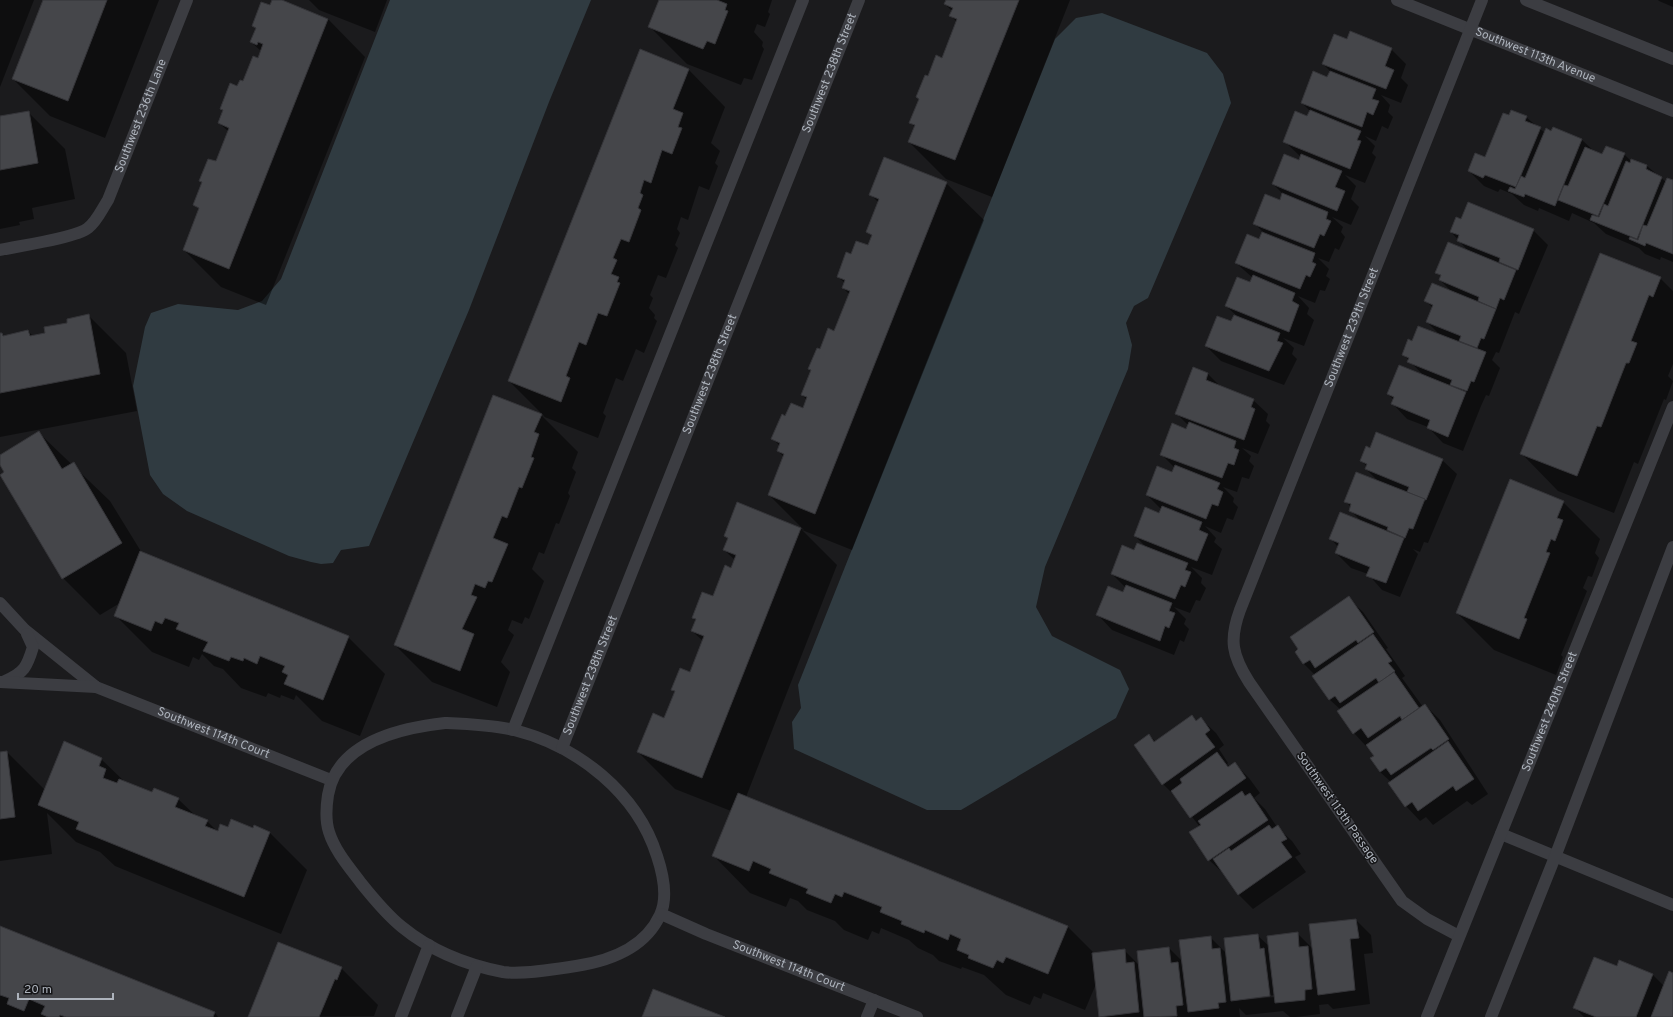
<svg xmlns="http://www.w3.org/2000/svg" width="1673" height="1017" viewBox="0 0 1673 1017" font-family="Overpass,sans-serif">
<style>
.water{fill:#303b41}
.shadow{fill:#0007;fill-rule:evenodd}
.building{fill:#45464a;stroke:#353539}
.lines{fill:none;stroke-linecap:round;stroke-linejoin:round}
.minor{stroke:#3c3d42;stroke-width:12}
.labels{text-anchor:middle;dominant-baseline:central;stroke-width:3;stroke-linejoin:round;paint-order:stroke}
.street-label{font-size:12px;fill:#adb3bc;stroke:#161618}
</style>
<rect width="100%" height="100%" fill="#1b1b1d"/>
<g class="water">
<polygon points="390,0 591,0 549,102 469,310 369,546 341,550 333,563 321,564 311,562 289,556 187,511 163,494 150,475 133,386 145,327 151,313 178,304 238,310 262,301 281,279"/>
<polygon points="1102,13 1207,53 1223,74 1231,103 1148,298 1134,306 1126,323 1132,345 1128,369 1045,567 1036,607 1052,636 1120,670 1129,689 1116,718 961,810 927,810 794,749 792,722 801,708 798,685 1055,39 1076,18"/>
</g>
<g class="shadow">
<polygon points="0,0 34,0 0,87"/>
<polygon points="44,0 159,0 105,138 50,116 13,79"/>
<polygon points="273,0 279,0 328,19 365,57 266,305 221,287 184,250 200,210 195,205 203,183 200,181 216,163 229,132 219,123 223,111 221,109 243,82 258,59 261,51 251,42 257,29 253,26 271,6"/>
<polygon points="309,0 387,0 375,32 319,10"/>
<polygon points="660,0 772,0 768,12 770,14 765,27 757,24 754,32 763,42 762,46 764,49 752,80 744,78 741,85 687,64 650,27"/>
<polygon points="947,0 1070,0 992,197 946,179 909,142 915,127 911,123 920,100 917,97 942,59 957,22 951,16 952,11 945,4"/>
<polygon points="1658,0 1673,0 1673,7 1659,1"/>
<polygon points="1347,41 1391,49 1406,64 1401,78 1408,85 1401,103 1381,95 1390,105 1388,112 1393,117 1388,129 1382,126 1376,141 1365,136 1375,146 1372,153 1376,157 1365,183 1345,175 1356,186 1351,199 1359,207 1351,225 1332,217 1343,227 1341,232 1345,237 1339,250 1335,248 1329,262 1318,258 1329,269 1326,276 1330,279 1325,291 1320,290 1315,303 1298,296 1309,308 1307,314 1314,320 1304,346 1283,338 1294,348 1292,354 1297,359 1284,385 1221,361 1206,346 1232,322 1239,318 1226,306 1251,283 1253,278 1236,263 1259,240 1263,232 1255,224 1280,201 1283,194 1273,184 1300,161 1301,157 1284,141 1308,117 1310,111 1302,103 1328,78 1330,71 1323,64"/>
<polygon points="688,69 725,107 711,143 720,151 715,163 718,166 709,190 699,186 688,220 681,217 677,229 680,233 675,245 678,248 666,278 658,275 650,295 653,298 649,308 655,315 654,318 657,321 644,353 636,349 623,381 616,378 603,413 606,416 598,438 542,416 578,452 572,468 576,472 568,493 570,496 559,524 556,523 544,554 539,552 532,569 544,581 529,619 525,617 522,624 512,620 508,630 514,635 501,662 510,672 497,707 432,682 395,645 494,396 545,417 509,381"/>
<polygon points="28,112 65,149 75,199 32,208 34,219 19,222 20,225 0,229 0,117"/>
<polygon points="1509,116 1526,117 1545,133 1552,132 1554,128 1582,140 1595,152 1603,156 1624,154 1631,161 1647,166 1666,182 1673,182 1673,262 1661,257 1660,260 1645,254 1639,248 1606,234 1594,223 1572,213 1569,221 1539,208 1538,211 1524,205 1512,194 1500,189 1498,192 1484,186 1469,171 1486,159"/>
<path d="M946,183L984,220L852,550L802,530L837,565L746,797L1067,926L1094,953L1124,950L1139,965L1169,948L1183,962L1210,937L1226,953L1257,935L1270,947L1297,933L1313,949L1356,920L1371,935L1373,953L1364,954L1370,1004L1333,1009L1328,1004L1319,1005L1320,1014L1296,1017H1290L1283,1011L1246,1015L1239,1008L1240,1017H1100L1096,984L1085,1010L1043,993L1041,999L1034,996L1030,1005L1006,995L984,975L962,967L961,969L939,961L933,955L918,948L909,940L881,928L879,934L872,931L868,940L844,930L835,921L807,910L798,901L790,898L786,907L750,893L713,855L731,811L675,789L638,752L665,719L676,693L672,690L691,673L703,641L692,631L696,621L693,617L713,597L732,569L735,560L724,550L729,539L726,536L738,504L804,530L769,495L784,457L778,451L780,446L773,439L786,417L803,409L807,400L802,395L811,371L809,369L820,350L835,332L849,294L843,288L845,283L838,277L852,255L869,246L872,237L868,232L879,203L871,195ZM1275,995V997L1243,1000V998Z"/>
<polygon points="1462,220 1533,230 1548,245 1519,314 1515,312 1499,353 1496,352 1492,360 1500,368 1489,396 1486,395 1481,406 1463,451 1443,443 1428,427 1407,419 1393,404 1394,400 1388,394 1423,375 1403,354 1413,342 1441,336 1427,322 1433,308 1426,301 1453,293 1440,280 1442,277 1437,272 1469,252 1451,232"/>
<polygon points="1660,278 1673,291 1673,364 1668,376 1673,381 1666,400 1664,399 1638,464 1634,462 1614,513 1558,491 1521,453"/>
<polygon points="89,316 126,353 137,411 0,437 0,333 4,336 28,331 33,336 46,334"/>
<polygon points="1193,369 1208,374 1221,387 1253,400 1268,414 1266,421 1270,425 1258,454 1242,448 1251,456 1249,461 1254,466 1249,479 1242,477 1237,492 1223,487 1234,498 1233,502 1238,507 1233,520 1227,518 1221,533 1205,526 1216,538 1214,542 1222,549 1212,575 1191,567 1202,578 1201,583 1206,588 1200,601 1196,600 1190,613 1174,607 1186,619 1184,624 1189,629 1184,642 1180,640 1174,655 1112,630 1098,615 1124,593 1126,588 1112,574 1135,551 1147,548 1135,536 1159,514 1161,509 1147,495 1172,474 1175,468 1161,454 1187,430 1189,426 1176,413"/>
<polygon points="39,433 110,501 142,553 348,637 385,674 360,736 322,721 296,695 294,700 281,695 280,698 268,693 266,697 241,688 223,669 214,666 202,654 199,660 193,657 189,667 152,652 115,615 120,603 100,615 63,578 0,463 0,456"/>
<polygon points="1442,460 1457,474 1428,543 1424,542 1420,552 1413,549 1418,554 1400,597 1382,590 1368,574 1351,568 1336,553 1338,547 1331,539 1362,522 1350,510 1351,507 1345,501 1379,482 1366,469 1367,466 1361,461"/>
<polygon points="1563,502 1600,539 1595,553 1599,558 1592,577 1588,576 1583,588 1587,591 1561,655 1563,657 1556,675 1494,650 1457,613"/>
<polygon points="1348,598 1363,612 1388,648 1386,649 1405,676 1402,678 1423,707 1425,705 1440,720 1488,794 1472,805 1467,801 1433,825 1426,817 1420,821 1406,806 1391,782 1380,772 1375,756 1354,733 1341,710 1330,700 1314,676 1315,675 1304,664 1296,652"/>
<polygon points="1201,719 1216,733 1224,745 1219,749 1228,763 1227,764 1230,767 1235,764 1249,778 1260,793 1254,798 1265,809 1277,827 1292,841 1301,854 1295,857 1306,872 1253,909 1238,894 1224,874 1209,860 1200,827 1178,799 1163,784 1149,735 1156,742"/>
<polygon points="7,752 45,790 101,759 124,781 153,793 178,799 197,817 207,821 218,832 228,828 254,829 270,833 307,870 281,934 115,866 100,852 76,842 47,813 52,854 0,861 0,753"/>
<polygon points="0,927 215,1013 218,1017 0,1017"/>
<polygon points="1617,967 1653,975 1664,986 1673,974 1673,1017 1584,1017 1575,1008"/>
<polygon points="341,968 378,1005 374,1016 249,1017"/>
</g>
<g class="building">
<polygon points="43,0 107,0 68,101 12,79"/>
<polygon points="272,0 282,0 328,19 229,269 183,250 199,208 193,205 202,182 199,181 208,159 216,161 229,128 218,123 223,110 220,109 230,83 237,86 240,80 243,81 253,56 258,58 263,44 258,42 257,45 250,42 256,28 252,26 261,2 270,5"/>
<polygon points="659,0 717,0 727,4 725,10 728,11 715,44 707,41 703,49 648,27"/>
<polygon points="946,0 1019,0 955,160 908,142 915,125 909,123 919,99 916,97 925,75 928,76 936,55 942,58 957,19 949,16 953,8 944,4"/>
<polygon points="1350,31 1392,48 1385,66 1394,70 1386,89 1322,64 1334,34 1347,39"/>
<polygon points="640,49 689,69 673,109 683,113 678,127 682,128 672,154 662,150 651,183 644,180 640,193 643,195 638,208 641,210 629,242 621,239 613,258 617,260 611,274 619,277 617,282 620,283 607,316 598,313 586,345 579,342 566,376 570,378 561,402 508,381"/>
<polygon points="1313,71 1327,77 1330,71 1376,89 1372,99 1379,101 1373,115 1367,112 1362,127 1301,103"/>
<polygon points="1310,110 1361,131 1357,140 1361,141 1350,169 1283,142 1295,111 1307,116"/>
<polygon points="1511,110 1527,116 1525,121 1541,127 1516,187 1485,175 1483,178 1468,171 1475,153 1485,157 1503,113 1509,115"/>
<polygon points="29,111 38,163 0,170 0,116"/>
<polygon points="1553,127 1582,139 1555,206 1525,194 1524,197 1508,191 1510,187 1515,189 1521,176 1525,178 1546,128 1551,131"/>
<polygon points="1606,146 1625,153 1598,216 1558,200 1564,185 1568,186 1585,147 1602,154"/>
<polygon points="1284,154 1299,160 1301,154 1342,171 1335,187 1345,191 1337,211 1272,184"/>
<polygon points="884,157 947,182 815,514 768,495 784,454 777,451 780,443 771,439 782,414 785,416 791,403 803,408 807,397 801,395 811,370 808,369 817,348 820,349 828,328 834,331 850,291 842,288 845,280 837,277 846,252 851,254 856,241 868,245 872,235 866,232 879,199 869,195"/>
<polygon points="1631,159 1647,165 1646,169 1662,177 1637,239 1590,220 1592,215 1599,217 1604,204 1608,206 1626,161 1630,163"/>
<polygon points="1667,178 1673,180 1673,254 1646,243 1645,246 1629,239 1630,237 1638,240 1643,225 1647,226"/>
<polygon points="1282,193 1328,212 1326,219 1331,221 1324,236 1320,234 1314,248 1253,224 1265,194 1280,200"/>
<polygon points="1468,202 1534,229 1518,270 1499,262 1500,258 1457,241 1459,235 1450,232 1456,217 1461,219"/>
<polygon points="1262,232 1315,253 1312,262 1316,264 1310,277 1306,275 1300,289 1235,263 1247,234 1259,239"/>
<polygon points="1448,242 1516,270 1504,300 1500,298 1496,309 1478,301 1479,297 1439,280 1441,275 1435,273"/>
<polygon points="1600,253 1661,277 1653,297 1649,295 1631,341 1637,343 1629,363 1626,363 1601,427 1597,426 1577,476 1520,454"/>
<polygon points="1253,275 1295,293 1292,301 1299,305 1289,332 1225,306 1237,277 1250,282"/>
<polygon points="1432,283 1496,309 1484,339 1481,338 1477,348 1459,341 1461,336 1426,322 1433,305 1424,301"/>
<polygon points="89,314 100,374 0,393 0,333 2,333 3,336 28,330 30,336 45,333 44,327 67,323 67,319"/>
<polygon points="1234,315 1280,333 1277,341 1283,343 1269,371 1205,346 1217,316 1231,321"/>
<polygon points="1418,326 1486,352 1474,382 1471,381 1467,391 1450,385 1452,380 1407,362 1409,358 1402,355 1408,339 1412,341"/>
<polygon points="1399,365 1466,392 1448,437 1427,428 1430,420 1391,404 1394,397 1387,394"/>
<polygon points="1193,367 1208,373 1206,380 1254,399 1251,407 1255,409 1244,440 1175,414"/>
<polygon points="493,395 542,414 534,432 539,434 531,457 534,458 522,488 519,487 507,518 502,516 493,538 508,544 492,582 488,581 485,588 475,584 471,595 477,597 462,629 474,634 460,671 394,645"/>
<polygon points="1189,422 1236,441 1234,448 1239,450 1234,465 1228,463 1222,478 1160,455 1172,423 1186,429"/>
<polygon points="39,431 62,469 74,462 122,543 62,579 0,475 4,472 0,465 0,455"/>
<polygon points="1376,432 1443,459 1426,500 1407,492 1409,487 1365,469 1367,464 1360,461 1366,446 1370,448"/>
<polygon points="1175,465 1220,483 1217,489 1223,492 1218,506 1212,504 1206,519 1146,495 1157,466 1172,472"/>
<polygon points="1356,472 1425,499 1413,529 1409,528 1405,538 1387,530 1388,527 1349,511 1351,504 1344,502"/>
<polygon points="1510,479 1564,501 1557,518 1563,520 1555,541 1551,539 1546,552 1550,553 1524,618 1527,619 1519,639 1456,613"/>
<polygon points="737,502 801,528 702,778 637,752 653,713 664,718 675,691 671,690 680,668 690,672 704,636 691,631 696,619 692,618 702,592 713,596 725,565 731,568 736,555 723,550 728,538 724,536"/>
<polygon points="1162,506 1202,522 1199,530 1208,534 1197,561 1134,536 1145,507 1159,513"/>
<polygon points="1340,512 1404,538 1386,583 1366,576 1370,567 1335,553 1339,543 1329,539"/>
<polygon points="1137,543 1188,563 1185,570 1191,572 1185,587 1181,585 1175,599 1111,574 1122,545 1134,550"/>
<polygon points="140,551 349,636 323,700 284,684 288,675 282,672 285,666 260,656 257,664 244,658 243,661 231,657 229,661 203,651 208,642 176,629 179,623 165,618 162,624 155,621 151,631 114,616"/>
<polygon points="1126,585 1172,603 1169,611 1175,613 1169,628 1165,626 1160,641 1096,615 1108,586 1123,592"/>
<polygon points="1349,596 1374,632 1358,643 1356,640 1315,668 1310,660 1303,664 1295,652 1298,649 1290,637"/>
<polygon points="1373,634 1392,661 1388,663 1395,671 1379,683 1376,678 1340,703 1335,696 1329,700 1312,676"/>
<polygon points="1394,672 1419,708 1402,720 1400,716 1368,738 1361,728 1353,734 1337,711"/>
<polygon points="1425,704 1449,739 1433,750 1431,748 1391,775 1386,768 1380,772 1370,758 1374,756 1366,745"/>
<polygon points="1192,715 1196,721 1201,717 1210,730 1205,734 1215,747 1162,785 1134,745 1149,734 1154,742"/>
<polygon points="64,741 102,758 99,766 106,769 103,778 117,783 119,779 152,792 154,788 179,798 175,807 208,820 205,826 218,831 220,824 228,827 231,819 253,828 254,825 270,832 244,897 76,829 79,822 38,805"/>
<polygon points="1448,741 1474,779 1456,791 1453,786 1418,811 1412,802 1405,807 1388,783"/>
<polygon points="7,751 15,817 0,819 0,752"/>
<polygon points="1217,752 1228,767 1235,762 1246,778 1190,818 1171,791 1182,783 1180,779"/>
<polygon points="1242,791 1245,796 1250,793 1268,820 1208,861 1189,832 1201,825 1198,821"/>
<polygon points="738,793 1068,926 1048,974 1006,957 1003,963 997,960 993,968 968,958 969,955 957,950 961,939 950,934 948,940 925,930 924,933 901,924 902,921 880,912 882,907 844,892 842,897 835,894 831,903 806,893 808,889 769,873 771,869 753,861 749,871 712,856"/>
<polygon points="1269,825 1272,829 1278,825 1287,839 1281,842 1292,857 1238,895 1213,859 1229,848 1231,851"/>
<polygon points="1356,919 1359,938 1350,939 1355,990 1318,995 1309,924"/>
<polygon points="0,926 215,1012 213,1017 66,1017 60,1015 59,1017 48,1017 41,1014 45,1006 29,999 24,1011 7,1004 9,998 0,995"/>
<polygon points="1298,932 1299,947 1308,946 1312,989 1305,990 1305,1000 1275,1003 1267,936"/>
<polygon points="1258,934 1260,949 1264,948 1270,996 1231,1001 1224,938"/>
<polygon points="1211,936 1212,949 1220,948 1226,1002 1218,1003 1219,1008 1188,1012 1179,940"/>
<polygon points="278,942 342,967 337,980 335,979 319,1017 248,1017"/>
<polygon points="1169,947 1171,963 1178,962 1183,1005 1176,1006 1177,1016 1144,1017 1137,951"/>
<polygon points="1125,949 1126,963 1134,962 1139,1012 1099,1017 1092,953"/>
<polygon points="1594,957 1617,966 1619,960 1653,974 1636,1017 1596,1017 1573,1008"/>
<polygon points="1669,971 1673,973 1673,1017 1651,1017"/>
<polygon points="653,989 725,1017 642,1017"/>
</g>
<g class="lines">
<g class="minor">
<path id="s1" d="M1397,0L1673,111"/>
<polyline points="1526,0 1673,59"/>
<path id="s2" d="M0,250C18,246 76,238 88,228C97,221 102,209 108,200L187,0"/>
<path id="s3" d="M0,603L25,630L96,687L331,780"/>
<path d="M5,681C24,673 27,667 33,647L27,634"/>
<polyline points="0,682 96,687"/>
<path d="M445,723C467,724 492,725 514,730C578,746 637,793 657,856C663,874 668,898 660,915C645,948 609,961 576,966C556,969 523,975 503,972C467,965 430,950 402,927C387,915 373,898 361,883C349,867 335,851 329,832C325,820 326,808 328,795C337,743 399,728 445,723Z"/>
<polyline points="513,730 803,0"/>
<path id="s4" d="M562,748L859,0"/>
<polyline points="1501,834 1673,905"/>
<path id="s5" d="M661,914L706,934L917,1017"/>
<path id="s6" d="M1459,936L1427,919L1402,901L1249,682C1232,655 1229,640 1240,610L1482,0"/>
<polyline points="401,1017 429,945"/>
<polyline points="457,1017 477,966"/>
<polyline points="867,1017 874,1000"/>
<path id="s7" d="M1427,1017L1673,407"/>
<polyline points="1491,1017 1555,857 1673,547"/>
</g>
</g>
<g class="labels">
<g class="street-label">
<text stroke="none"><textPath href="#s1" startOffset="149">Southwest 113th Avenue</textPath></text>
<text stroke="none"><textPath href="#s4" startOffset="726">Southwest 238th Street</textPath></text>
<text stroke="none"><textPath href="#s2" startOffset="216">Southwest 236th Lane</textPath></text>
<text stroke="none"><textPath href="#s6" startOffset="714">Southwest 239th Street</textPath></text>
<text stroke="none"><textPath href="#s4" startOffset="402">Southwest 238th Street</textPath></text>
<text stroke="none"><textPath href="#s4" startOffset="78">Southwest 238th Street</textPath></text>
<text stroke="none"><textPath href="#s7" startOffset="329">Southwest 240th Street</textPath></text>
<text stroke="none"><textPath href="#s3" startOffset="254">Southwest 114th Court</textPath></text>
<text transform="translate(1337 808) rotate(55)">Southwest 113th Passage</text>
<text stroke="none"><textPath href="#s5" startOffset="138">Southwest 114th Court</textPath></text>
</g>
</g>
<path d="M18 993v6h95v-6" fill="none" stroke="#adb3bc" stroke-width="2"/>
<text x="24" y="993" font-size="12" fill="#adb3bc" stroke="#161618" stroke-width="3" paint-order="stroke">20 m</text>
</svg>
